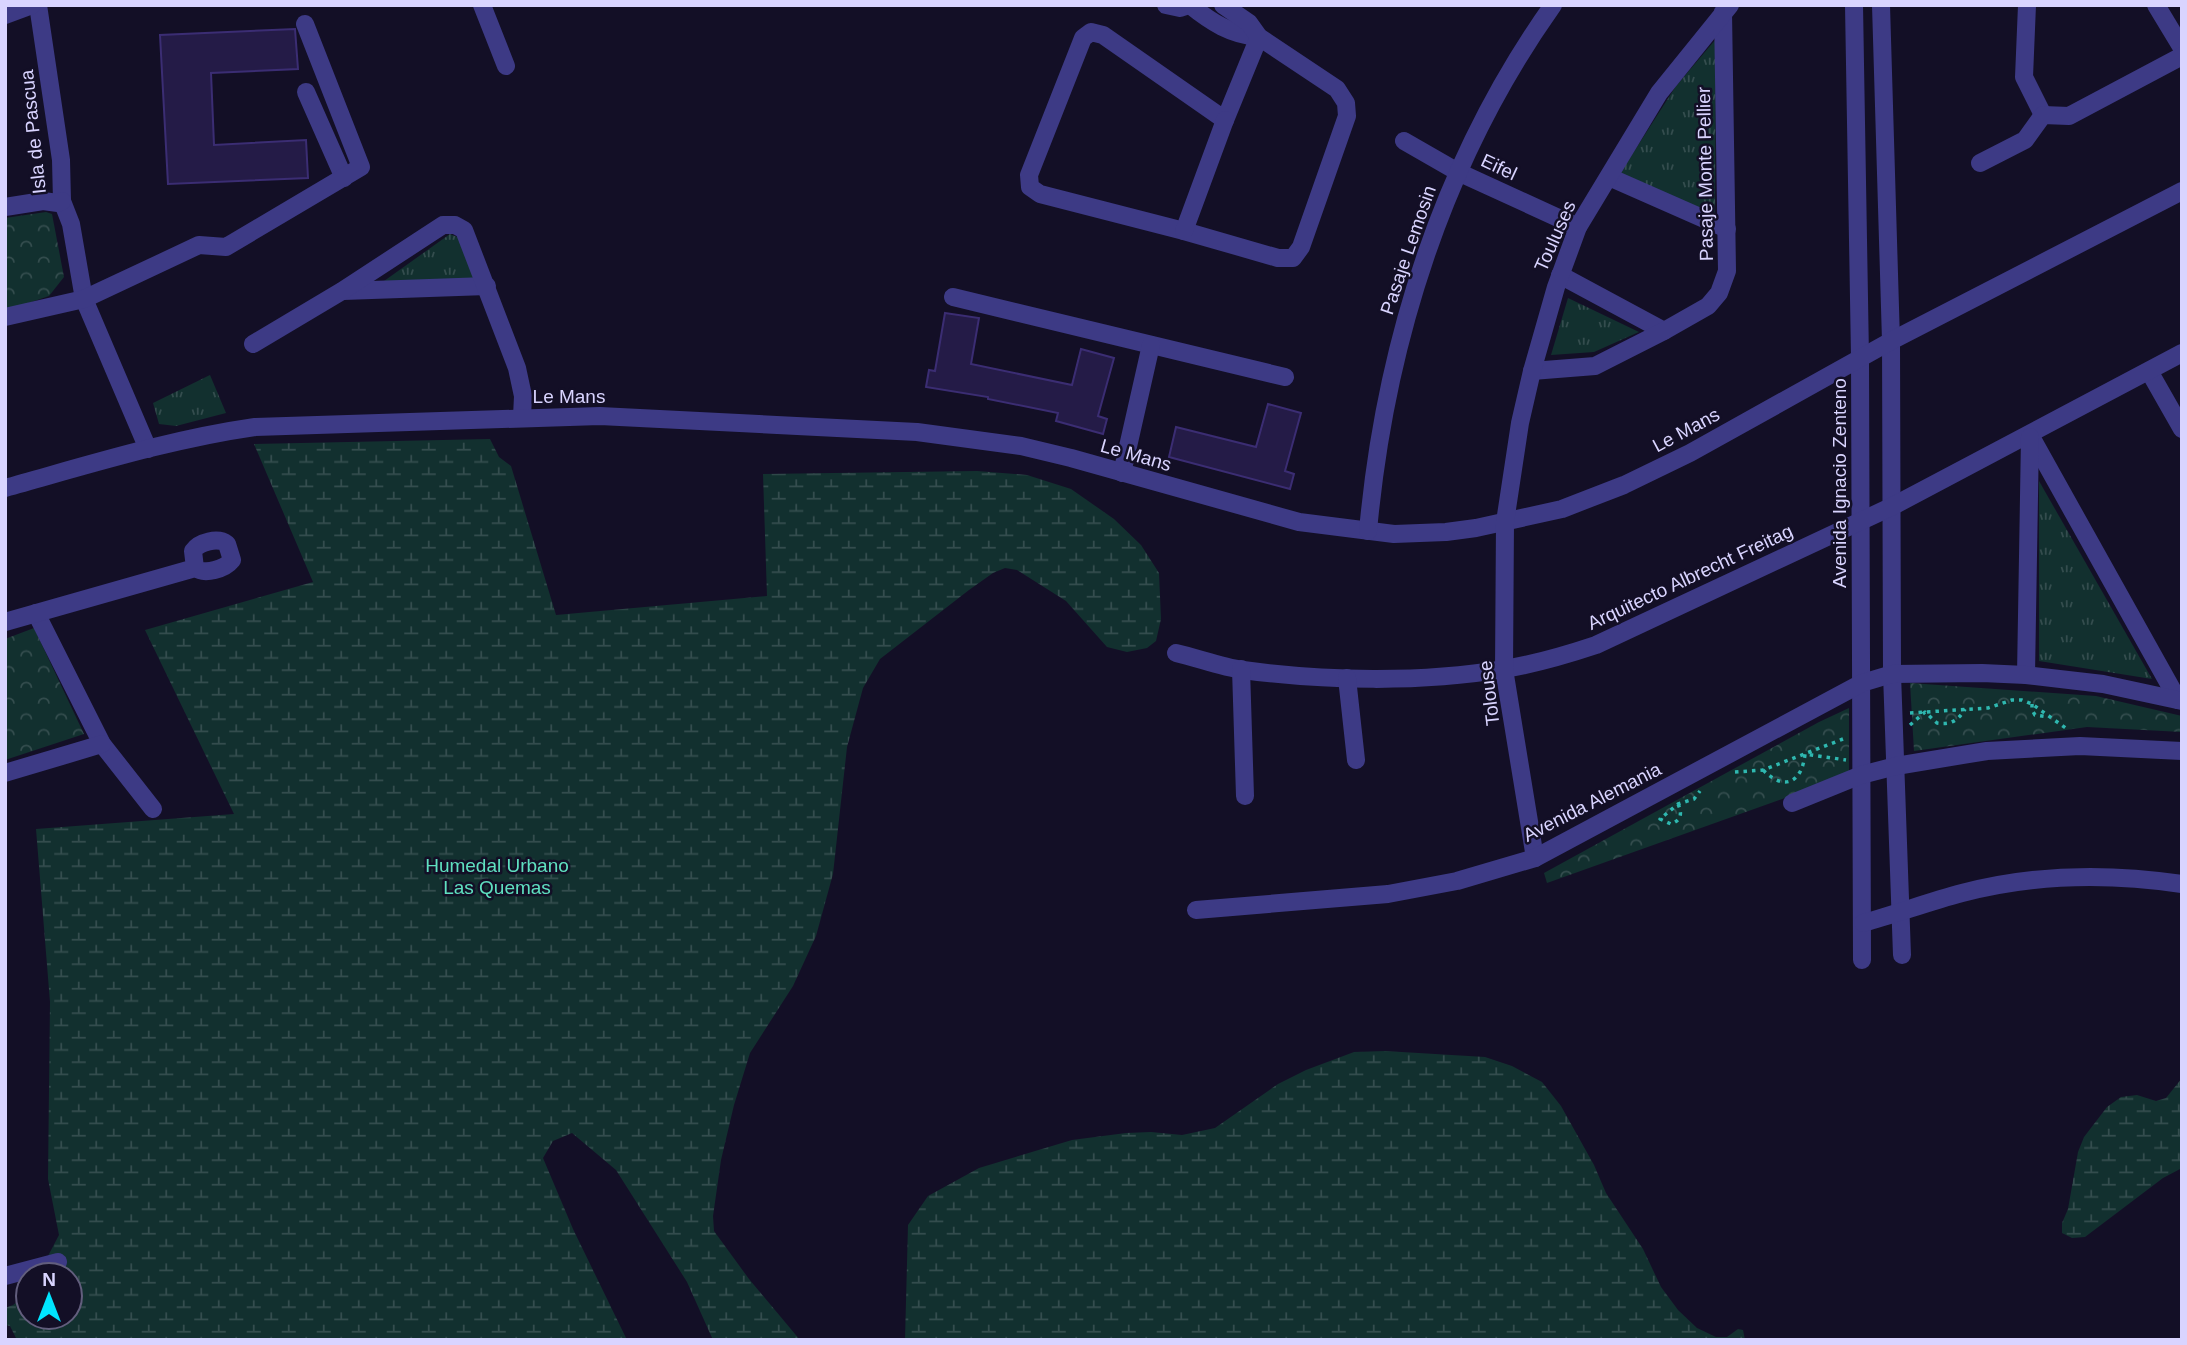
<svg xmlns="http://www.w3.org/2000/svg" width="2187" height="1345" viewBox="0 0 2187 1345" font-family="Arial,sans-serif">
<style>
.grass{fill:url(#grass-tufts)}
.wetland{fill:url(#wetland-marsh)}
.park{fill:url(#park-crowns)}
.building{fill:#241b47;stroke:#3b2d73;stroke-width:2}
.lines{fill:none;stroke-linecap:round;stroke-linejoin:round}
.path{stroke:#2fb8b0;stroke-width:3.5;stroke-dasharray:3.5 5;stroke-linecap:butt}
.minor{stroke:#3d3a85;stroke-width:18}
.labels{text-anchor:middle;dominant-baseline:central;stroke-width:5;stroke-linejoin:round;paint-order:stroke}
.street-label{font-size:19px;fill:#d9d4ff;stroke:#130f26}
.park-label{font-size:19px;fill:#5fe0c0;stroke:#130f26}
</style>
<defs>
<pattern id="grass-tufts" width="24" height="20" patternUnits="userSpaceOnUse" patternTransform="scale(1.75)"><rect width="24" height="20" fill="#12302f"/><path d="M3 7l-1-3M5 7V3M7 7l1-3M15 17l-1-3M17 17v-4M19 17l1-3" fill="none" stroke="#344d4e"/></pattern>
<pattern id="wetland-marsh" width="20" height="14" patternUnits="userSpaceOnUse" patternTransform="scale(1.75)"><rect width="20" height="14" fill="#12302f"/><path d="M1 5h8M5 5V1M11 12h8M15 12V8" fill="none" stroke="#344d4e"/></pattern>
<pattern id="park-crowns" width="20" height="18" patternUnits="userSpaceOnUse" patternTransform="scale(1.75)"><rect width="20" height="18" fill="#12302f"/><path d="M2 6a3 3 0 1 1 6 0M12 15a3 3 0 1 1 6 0" fill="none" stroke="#344d4e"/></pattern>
</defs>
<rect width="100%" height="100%" fill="#130f26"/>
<g class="grass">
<polygon points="1716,39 1715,215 1619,175 1676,86"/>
<polygon points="450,234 462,239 480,281 377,286"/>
<polygon points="1568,298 1639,332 1594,352 1551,355"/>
<polygon points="210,375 226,413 176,426 159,424 153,403"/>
<polygon points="2039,481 2152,679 2039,661"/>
</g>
<g class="wetland">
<polygon points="490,439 499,457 511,466 556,615 767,596 763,474 977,471 1027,475 1071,489 1114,519 1141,545 1159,573 1161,619 1156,641 1147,648 1127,652 1107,647 1066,601 1017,570 1005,568 993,573 969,590 880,659 863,688 847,747 833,874 816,936 793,986 750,1053 734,1105 721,1160 713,1216 714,1231 749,1279 800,1340 713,1340 687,1282 616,1170 572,1133 553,1141 543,1158 573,1229 627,1340 17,1340 10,1326 5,1325 5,1308 13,1305 28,1294 28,1317 70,1317 70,1275 38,1275 59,1235 48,1179 50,1002 36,829 234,814 145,630 313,582 254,444"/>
<polygon points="1385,1051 1485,1057 1512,1066 1542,1082 1561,1106 1594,1165 1606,1193 1643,1249 1661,1287 1678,1310 1697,1328 1716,1337 1727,1337 1738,1329 1743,1330 1745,1340 905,1340 908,1225 928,1196 979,1168 1072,1140 1126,1133 1151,1132 1182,1135 1215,1128 1278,1084 1306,1070 1354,1052"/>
<polygon points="2182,1078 2182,1168 2163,1178 2085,1237 2072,1238 2062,1233 2062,1223 2068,1209 2078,1152 2084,1137 2107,1107 2121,1097 2137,1095 2156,1101 2166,1098"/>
</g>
<g class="park">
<polygon points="46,212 52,214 64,277 49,296 5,311 5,218"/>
<polygon points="34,628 84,734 5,760 5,639"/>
<polygon points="1910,683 2096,696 2182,716 2182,732 2087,727 1914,751"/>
<polygon points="1849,708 1849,775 1547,883 1544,873 1819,722"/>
</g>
<g class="building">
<polygon points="295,29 298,69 211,73 214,145 306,140 308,178 168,184 160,35"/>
<polygon points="945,313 979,318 971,364 1072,385 1081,349 1114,358 1098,416 1107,419 1103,434 1056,421 1058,413 988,399 988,397 926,387 929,370 935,371"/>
<polygon points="1268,404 1301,413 1285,471 1294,474 1290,489 1169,457 1176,427 1256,447"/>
</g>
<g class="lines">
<g class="path">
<polyline points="2032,704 2032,710 2035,715 2048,717"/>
<polyline points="1910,713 1988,708 2012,700 2022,700 2032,704 2067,729"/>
<path d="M1910,725L1925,712L1937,723C1950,725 1958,721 1965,709"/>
<path d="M1763,770C1785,792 1802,782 1805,754L1846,760"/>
<polyline points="1735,772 1763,770 1843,739"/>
<path d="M1678,804C1682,813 1682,820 1671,824L1660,819L1678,804L1694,799L1700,791"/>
</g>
<g class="minor">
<polyline points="38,5 61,160 62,201 71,224 84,299 148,449"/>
<polyline points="482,5 506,66"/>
<polyline points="1166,5 1180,8 1189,5"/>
<path d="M1190,5C1211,22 1231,35 1259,37"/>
<polyline points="1223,5 1249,23 1259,37 1337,89 1346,103 1347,116 1301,247 1293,258 1278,258 1184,231 1040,194 1030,187 1029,175 1083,38 1091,32 1103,35 1225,120 1259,37"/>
<polyline points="1854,5 1860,357 1862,960"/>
<polyline points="1881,5 1891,341 1892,674 1902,955"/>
<polyline points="2027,5 2024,77 2043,115"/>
<polyline points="2156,5 2182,48"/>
<polyline points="5,15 32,5"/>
<polyline points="306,92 344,178"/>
<polyline points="1404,141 1458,172 1578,227"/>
<polyline points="1980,163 2025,140 2043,115 2069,116 2182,56"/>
<polyline points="1609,177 1727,229"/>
<polyline points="5,207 43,201 58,203 62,201"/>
<polyline points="1184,231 1225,120"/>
<polyline points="1560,275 1664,331"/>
<polyline points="343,291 487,286"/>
<polyline points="953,297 1285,377"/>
<polyline points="5,317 84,299 199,245 226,247 361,167 305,24"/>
<polyline points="253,344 342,291 443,225 455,225 464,230 517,368 523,396 522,417"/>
<polyline points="1532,371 1595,366 1664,331 1708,306 1719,293 1727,271 1723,12"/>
<polyline points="2149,371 2182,429"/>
<polyline points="2030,435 2178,700"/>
<polyline points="1122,473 1151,345"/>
<path d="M5,488C88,465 171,439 255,427L600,416L917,432L1021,446L1071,458L1299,522L1394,534L1446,532L1476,528L1562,509L1624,485L1690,453L1891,341L2182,191"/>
<path d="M1368,531C1385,344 1443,160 1553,5"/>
<polyline points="36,613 102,744 153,809"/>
<path d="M5,622L195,568C205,575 225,569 232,560L227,544C218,537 199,542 193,551L195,568"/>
<path d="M1176,653C1198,658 1221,667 1243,670C1325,681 1422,683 1504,669C1535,664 1566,655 1596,645L1893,506L2182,353"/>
<polyline points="1241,669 1245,796"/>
<polyline points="2026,675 2030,437"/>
<polyline points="1347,678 1356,760"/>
<polyline points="5,773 102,744"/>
<polyline points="1792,803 1861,775 1896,766 1987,751 2080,746 2182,751"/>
<polyline points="1535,858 1504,669 1505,522 1520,423 1532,371 1556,287 1578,227 1659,93 1730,5"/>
<polyline points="1196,910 1388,894 1457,881 1535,858 1862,683 1892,674 1982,673 2026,675 2103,684 2182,701"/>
<path d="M1863,923C1896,914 1928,902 1962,893C2034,874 2108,873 2182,884"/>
<polyline points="5,1276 58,1262"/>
</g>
</g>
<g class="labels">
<g class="street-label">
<text transform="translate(33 132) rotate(-96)">Isla de Pascua</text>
<text transform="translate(1499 167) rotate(25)">Eifel</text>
<text transform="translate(1705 174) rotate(-91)">Pasaje Monte Pellier</text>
<text transform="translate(1555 236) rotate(-66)">Touluses</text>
<text transform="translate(1408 250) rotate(-71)">Pasaje Lemosin</text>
<text x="569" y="396">Le Mans</text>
<text transform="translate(1686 430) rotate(-28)">Le Mans</text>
<text transform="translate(1136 455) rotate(16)">Le Mans</text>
<text transform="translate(1839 483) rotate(-90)">Avenida Ignacio Zenteno</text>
<text transform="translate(1690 577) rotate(-25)">Arquitecto Albrecht Freitag</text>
<text transform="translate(1489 693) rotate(-97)">Tolouse</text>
<text transform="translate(1592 802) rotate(-27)">Avenida Alemania</text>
</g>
<g class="park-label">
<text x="497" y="865">Humedal Urbano<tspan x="497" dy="22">Las Quemas</tspan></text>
</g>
</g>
<rect width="2187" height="1345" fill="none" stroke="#d9d4ff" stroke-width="14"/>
<g transform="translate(49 1296)"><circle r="33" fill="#130f26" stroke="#625e7d" stroke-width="2"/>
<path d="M0-5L12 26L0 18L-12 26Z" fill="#00e5ff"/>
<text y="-10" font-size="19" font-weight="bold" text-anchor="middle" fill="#d9d4ff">N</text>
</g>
</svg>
